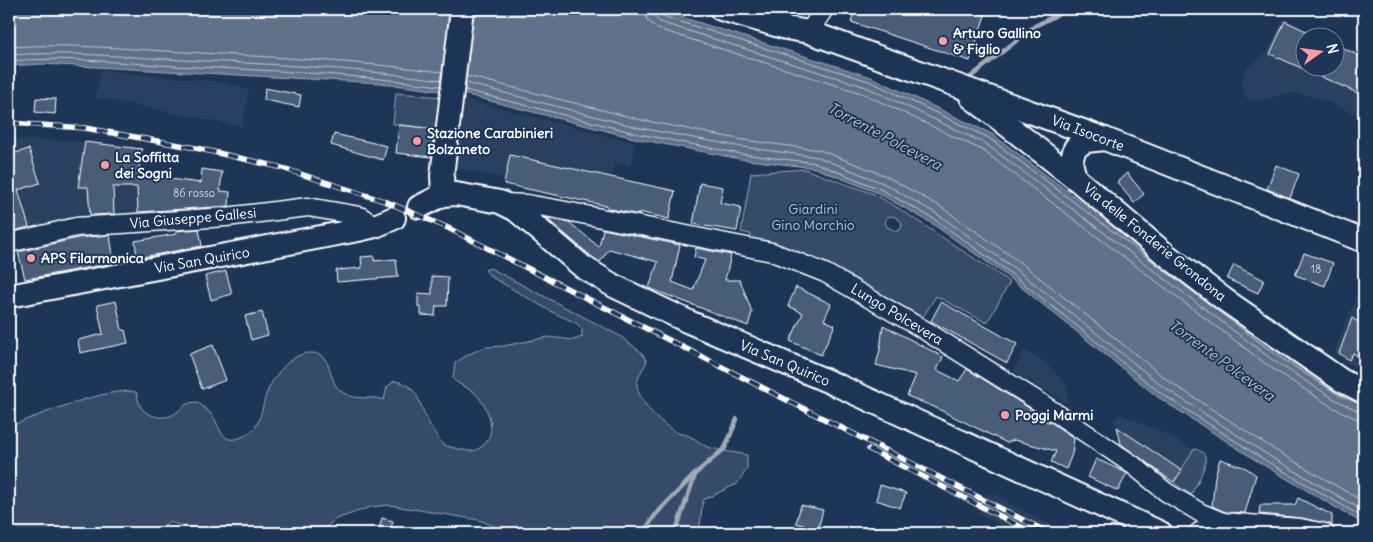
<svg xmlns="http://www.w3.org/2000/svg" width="1373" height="542" viewBox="0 0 1373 542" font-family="Delius,sans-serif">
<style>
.built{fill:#2a4161}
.green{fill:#364b69;stroke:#9aa5b4;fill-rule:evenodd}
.water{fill:#617289;stroke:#a0aab8}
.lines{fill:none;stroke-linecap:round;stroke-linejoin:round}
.shore{stroke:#c0c7d0;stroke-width:1}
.stream{stroke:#a0aab8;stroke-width:4.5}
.building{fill:#4a5d79;stroke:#fff}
.minor-casing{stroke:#fff;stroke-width:21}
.major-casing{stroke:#fff;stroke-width:26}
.minor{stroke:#1d3557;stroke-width:18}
.major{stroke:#1d3557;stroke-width:22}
.rail-casing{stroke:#fff;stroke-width:5.5}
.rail{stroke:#1d3557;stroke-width:4;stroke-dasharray:11;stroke-linecap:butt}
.poi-dot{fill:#ff9aa2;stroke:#1d3557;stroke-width:2}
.labels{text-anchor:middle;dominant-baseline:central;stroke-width:4;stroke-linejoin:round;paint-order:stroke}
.number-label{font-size:11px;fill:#d2d6de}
.poi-label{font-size:14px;font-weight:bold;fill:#fff;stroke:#1d3557;text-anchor:start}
.street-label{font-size:14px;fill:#fff;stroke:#1d3557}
.park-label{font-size:14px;fill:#b9c0ca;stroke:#1d3557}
.water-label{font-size:15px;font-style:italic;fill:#b8c0ca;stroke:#1d3557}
</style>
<rect width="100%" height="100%" fill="#1d3557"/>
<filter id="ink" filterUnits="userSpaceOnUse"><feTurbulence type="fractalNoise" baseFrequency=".02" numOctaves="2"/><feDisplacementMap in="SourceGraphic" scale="10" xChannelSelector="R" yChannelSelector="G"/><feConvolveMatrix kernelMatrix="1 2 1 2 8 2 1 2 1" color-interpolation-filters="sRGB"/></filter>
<g filter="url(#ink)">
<g class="built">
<polygon points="1283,19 1324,37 1306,38 1306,68 1336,68 1336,43 1364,56 1364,118 1316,97 1292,93 1260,100 1247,99 1241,85 1246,68 1267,53"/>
<polygon points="101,70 221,82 249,90 242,127 96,97"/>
<polygon points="464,99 636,143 631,166 615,162 612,176 571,168 565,197 548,194 554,164 510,154 505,178 452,167"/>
<polygon points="9,139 85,142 142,149 137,187 138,212 90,215 29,227 23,209 9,212"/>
<polygon points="1364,286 1364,373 1334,354 1348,315"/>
<polygon points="1024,350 1044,361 1068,386 1067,403 1014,372"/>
<polygon points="1121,414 1166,434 1193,450 1182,471 1121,430 1113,421"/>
<polygon points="987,493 998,495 1005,499 1010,504 1068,533 1014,533 978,513"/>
</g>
<g class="green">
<polygon points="396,93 441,97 438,129 393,124"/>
<path d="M804,169L874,194L898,208L1010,282L987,323L936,296L920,322L750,240L751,234L741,232L751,173ZM893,216L901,221L902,226L900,230L896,231L887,227L885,222L887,217Z"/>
<path d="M490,268L620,336L642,353L647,361C644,369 637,375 637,385C638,402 663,426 678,433C682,435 686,434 689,436C695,438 700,443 705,446C718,451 734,452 747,455V469L737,484L703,500L699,533H504L496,527L479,520L389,505L371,507L336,519L319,533H197L195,529L169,522L151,533H9V427C35,416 110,386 136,392C138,397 139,406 143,410C149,416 162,419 170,416C182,412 180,403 197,402C202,406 208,410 212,415C218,422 219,435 229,439C234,440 240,438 244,436C264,426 260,407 268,390C276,373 292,352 312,353C332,354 328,376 337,387C352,404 367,394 384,400L387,387L394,381C419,384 418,403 428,421C432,430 438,438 443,445C452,447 462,451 471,451C474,451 479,449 481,447C499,434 489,408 476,394C470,388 460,386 453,379L455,363L469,354L486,347L504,346L548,337L574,340L582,337V329L576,323L552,312L490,276L485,270Z"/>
<path d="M1196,449C1199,451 1204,452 1205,456C1208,465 1195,487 1191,495L1174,483L1193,450Z"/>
</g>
<polygon class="water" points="9,9 656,9 871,77 992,134 1223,309 1364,402 1364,524 1265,466 1159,398 1011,279 931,223 878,193 815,168 740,159 638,139 463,94 380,83 42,64 9,66"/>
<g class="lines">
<g class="shore">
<polyline points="645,9 647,20 658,29 864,94 982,150 1270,367 1332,407 1355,418 1364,420"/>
<polyline points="652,9 654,16 660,22 866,87 986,144 1274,361 1336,400 1358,411 1364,412"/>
<polyline points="658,9 659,13 662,16 869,81 989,138 1278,356 1339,395 1364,406"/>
<path d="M9,47C67,43 126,49 184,52C270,57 356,61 442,72"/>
<path d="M9,55C67,51 125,57 183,60C269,64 356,68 441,80"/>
<path d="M9,61C64,56 120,63 175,66C264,70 352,74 440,86"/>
<polyline points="467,76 642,120 743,140 820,150 886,176 941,207 1021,263 1170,382 1275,450 1364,502"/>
<polyline points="466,83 640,128 742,147 818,157 883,183 937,214 1017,270 1165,388 1271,457 1364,511"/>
<polyline points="465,90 639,134 741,154 816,163 880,189 934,219 1013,275 1162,394 1268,462 1364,518"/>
</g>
<g class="stream">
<polyline points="968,79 1035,26 1068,9"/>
<path d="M9,461L11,462C15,476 9,487 9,501C9,512 11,523 14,533"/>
<polyline points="643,533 656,514 695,474 725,448 737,419"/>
<polyline points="675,533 695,475"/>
</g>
</g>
<g class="building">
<polygon points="855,9 987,9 970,61 851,22"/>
<polygon points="1285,21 1306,31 1306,68 1336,68 1336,45 1364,58 1364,96 1270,54"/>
<polygon points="265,88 301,95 299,107 264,100"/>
<polygon points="36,98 56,99 55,114 35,112"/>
<polygon points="399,125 434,129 431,157 396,153"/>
<polygon points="334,134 387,146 383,160 331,145"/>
<polygon points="85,142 142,149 138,175 201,183 202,169 222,172 220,191 230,192 229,206 138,212 137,187 113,187 114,214 90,215 88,187 78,187"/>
<polygon points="29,149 40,183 18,190 29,227 9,232 9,155"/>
<polygon points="510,155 675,191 669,219 639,212 639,215 607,208 607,206 504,184"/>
<polygon points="1276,165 1299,174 1290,198 1267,189"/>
<polygon points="1127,173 1144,194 1134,203 1117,182"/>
<polygon points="700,183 723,187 720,203 741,207 737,231 693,224"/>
<polygon points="546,218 569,222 599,247 603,229 680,245 672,282 693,290 705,260 694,257 696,248 731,255 725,280 740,280 752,312 748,326 649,288 658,262 609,249 600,262 591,256"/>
<polygon points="199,229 202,246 137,258 135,241 176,234 176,231"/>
<polygon points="110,235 114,263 25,279 18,252 78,238"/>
<polygon points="1304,253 1333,263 1325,286 1295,275"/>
<polygon points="374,256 374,261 396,259 398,277 337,282 336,270 362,268 361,257"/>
<polygon points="1234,265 1264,280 1258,293 1227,279"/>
<polygon points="226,271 232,294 211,300 205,276"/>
<polygon points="432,276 448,277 447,306 436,306 435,316 421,315 421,307 418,307 418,293 432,294"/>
<polygon points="796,287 831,304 824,320 835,325 821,355 790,341 803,313 788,306"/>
<polygon points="116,301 122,330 125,330 128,343 80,353 78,340 103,334 97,305"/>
<polygon points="941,302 1017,344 1007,363 931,321"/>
<polygon points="262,312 268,335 251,340 245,316"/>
<polygon points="1352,318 1364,326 1364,360 1353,353 1349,360 1339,353"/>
<polygon points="883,325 943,357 937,370 959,381 967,369 1037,413 1036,418 1052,423 1074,438 1072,454 1066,469 1051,462 1056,451 1014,440 1007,443 934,407 907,396 916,375 876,365 880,350"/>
<polygon points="213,345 226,380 202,389 189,354"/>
<polygon points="1117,427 1182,471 1173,482 1121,444"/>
<polygon points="1096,459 1127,473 1118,491 1088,477"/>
<polygon points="1220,459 1246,468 1256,475 1245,513 1225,512 1212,506 1215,476"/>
<polygon points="880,485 906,493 900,508 876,500"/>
<polygon points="1298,498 1332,515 1332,525 1302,518 1259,514 1260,505 1295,505"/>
<polygon points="801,505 823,510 818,529 796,523"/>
<polygon points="382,518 393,521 390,532 379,529"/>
</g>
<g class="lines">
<g class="minor-casing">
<g id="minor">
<polyline points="809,32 824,9"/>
<polyline points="503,203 527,204 561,210 772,252 825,273 921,328 1044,405 1133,465 1166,492 1201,513 1223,522 1300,528 1325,533"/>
<polyline points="9,243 76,227 226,217 308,207 360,216 375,226"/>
<polyline points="1198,533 1201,531 1223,533"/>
</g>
</g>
<g class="major-casing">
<g id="major">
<polyline points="721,9 786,28 809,32 1105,139 1364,241"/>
<polyline points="971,97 1075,178 1165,254 1225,300 1341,380 1364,392"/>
<polyline points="1075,178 1071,162 1075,148 1086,141 1105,139"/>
<polyline points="443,195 442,176 462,9"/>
<polyline points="419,207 443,195 456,194 500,202 516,210 583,267 614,286 689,322 839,386 1161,533"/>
<polyline points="9,296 358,230 375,226 394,218"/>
</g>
</g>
<use href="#minor" class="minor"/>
<use href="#major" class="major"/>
<g class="rail-casing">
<g id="rail">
<polyline points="9,123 85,128 196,148 279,167 387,202 446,227 1049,533"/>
<polyline points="869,449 1033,533"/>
</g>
</g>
<use href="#rail" class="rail"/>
</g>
</g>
<g class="poi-dot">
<circle cx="943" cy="41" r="5"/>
<circle cx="417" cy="141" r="5"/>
<circle cx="105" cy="165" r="5"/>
<circle cx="31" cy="258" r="5"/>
<circle cx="1005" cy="415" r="5"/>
</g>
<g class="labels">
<g class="number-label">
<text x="194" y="193">86 rosso</text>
<text x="1316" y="269">18</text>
</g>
<g class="poi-label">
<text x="953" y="33">Arturo Gallino<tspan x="953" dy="16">&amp; Figlio</tspan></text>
<text x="427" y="133">Stazione Carabinieri<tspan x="427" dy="16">Bolzaneto</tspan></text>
<text x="115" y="157">La Soffitta<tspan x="115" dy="16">dei Sogni</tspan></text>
<text x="41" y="258">APS Filarmonica</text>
<text x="1015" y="415">Poggi Marmi</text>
</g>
<g class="street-label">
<text transform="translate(1088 133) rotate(21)">Via Isocorte</text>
<text transform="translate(193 218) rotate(-5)">Via Giuseppe Gallesi</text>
<text transform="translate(1155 242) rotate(39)">Via delle Fonderie Grondona</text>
<text transform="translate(202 260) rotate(-10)">Via San Quirico</text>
<text transform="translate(897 314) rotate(31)">Lungo Polcevera</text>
<text transform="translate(785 363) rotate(23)">Via San Quirico</text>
</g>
<g class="park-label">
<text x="813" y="209">Giardini<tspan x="813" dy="16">Gino Morchio</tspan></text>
</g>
<g class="water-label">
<text transform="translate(885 136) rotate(28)">Torrente Polcevera</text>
<text transform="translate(1222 360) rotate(36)">Torrente Polcevera</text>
</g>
</g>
<rect width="1373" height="542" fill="none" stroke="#1d3557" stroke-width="30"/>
<rect x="15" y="15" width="1343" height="512" fill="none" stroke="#fff" stroke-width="2" filter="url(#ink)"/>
<g transform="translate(1320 52) rotate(76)"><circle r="24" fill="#1d3557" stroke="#77869a"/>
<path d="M0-4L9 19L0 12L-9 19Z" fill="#ff9aa2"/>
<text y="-8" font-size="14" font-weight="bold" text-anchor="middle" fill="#ffffff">N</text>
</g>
</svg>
